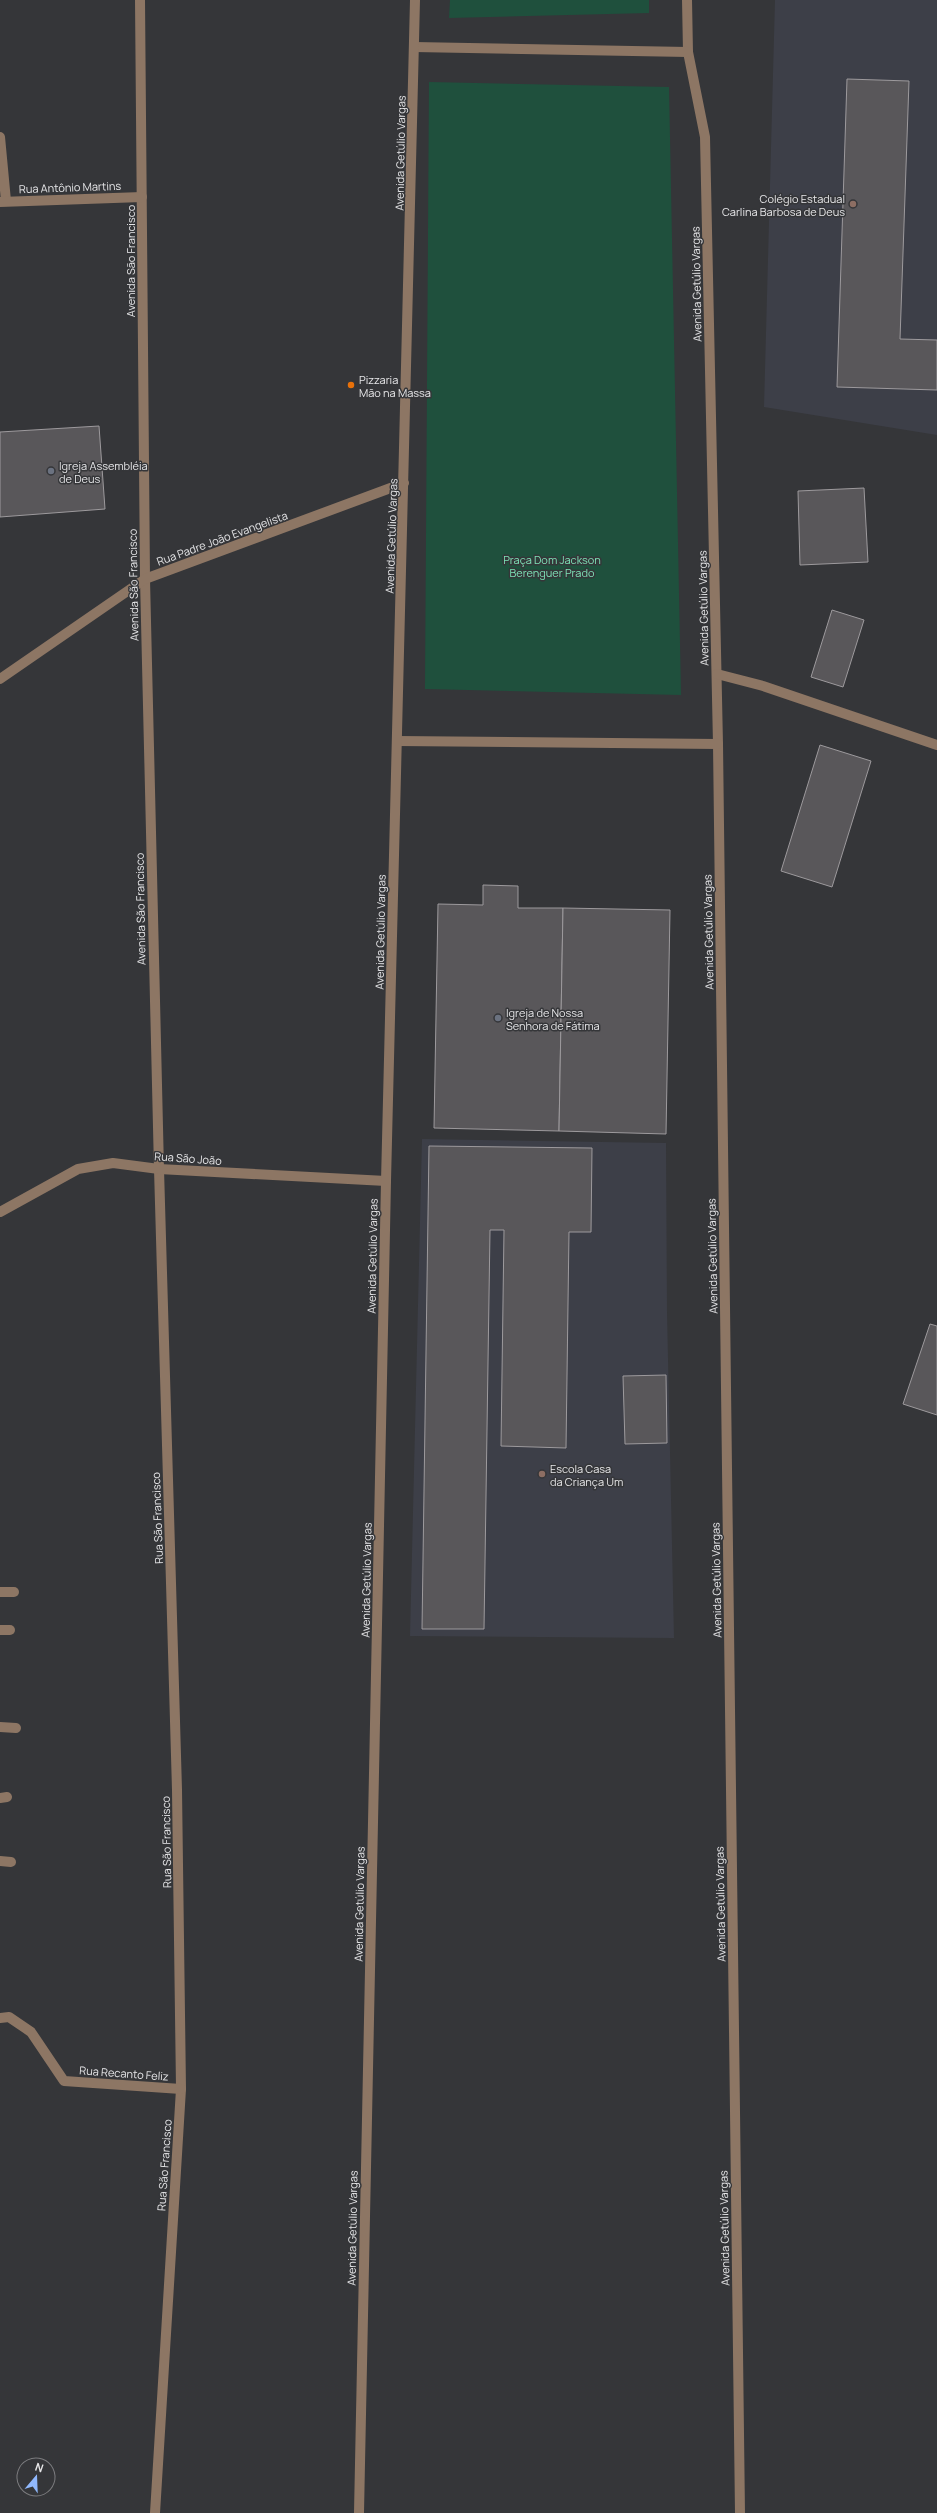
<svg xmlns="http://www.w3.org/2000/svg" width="937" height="2513" viewBox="0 0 937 2513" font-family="Manrope,sans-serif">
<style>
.built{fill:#3d3f48}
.green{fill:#1f503d}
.building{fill:#59575a;stroke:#9d9a9d}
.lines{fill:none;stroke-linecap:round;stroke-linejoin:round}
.minor{stroke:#8d7664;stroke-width:10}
.education-dot{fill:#8d6e63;stroke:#353639;stroke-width:1.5}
.food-dot{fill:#e8710a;stroke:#353639;stroke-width:1.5}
.worship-dot{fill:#6b7280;stroke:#353639;stroke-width:1.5}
.labels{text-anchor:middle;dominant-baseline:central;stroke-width:3;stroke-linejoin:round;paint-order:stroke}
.street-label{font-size:11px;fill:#e6e6e8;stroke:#353639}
.poi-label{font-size:11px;fill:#e6e6e8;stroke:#353639;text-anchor:start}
.park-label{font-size:11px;fill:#7de4b8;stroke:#353639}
</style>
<rect width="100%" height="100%" fill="#353639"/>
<g class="built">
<polygon points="775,0 937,0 937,435 764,407"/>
<polygon points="422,1139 666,1143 667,1312 674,1638 410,1636"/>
</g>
<g class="green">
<polygon points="450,0 649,0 649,13 449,18"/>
<polygon points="429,82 669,87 681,695 425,689"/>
</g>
<g class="building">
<polygon points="847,79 909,81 900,339 937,340 937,390 837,387"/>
<polygon points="99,426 105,509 0,517 0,432"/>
<polygon points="864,488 868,562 800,565 798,491"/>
<polygon points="832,610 864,620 843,687 811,677"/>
<polygon points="820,745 871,761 832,887 781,871"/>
<polygon points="483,885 518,886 518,908 563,908 559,1131 434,1128 438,904 483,905"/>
<polygon points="563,908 670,910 666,1134 559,1131"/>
<polygon points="429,1146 592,1148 591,1232 569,1232 566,1448 501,1446 504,1230 490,1230 484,1629 422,1629"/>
<polygon points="930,1324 937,1326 937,1415 903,1404"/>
<polygon points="666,1375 667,1443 625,1444 623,1376"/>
</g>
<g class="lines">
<g class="minor">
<polyline points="140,0 145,579 159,1169 177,1790 181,2089 155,2513"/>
<polyline points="687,0 688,52 705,137 718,744 740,2513"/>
<polyline points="414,47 688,52"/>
<polyline points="0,137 6,201"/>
<polyline points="0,202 142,197"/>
<polyline points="717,674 763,686 937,745"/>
<polyline points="0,679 145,579 404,483"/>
<polyline points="397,741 718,744"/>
<polyline points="0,1212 78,1169 113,1163 159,1169 386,1181"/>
<polyline points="0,1592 14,1592"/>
<polyline points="0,1630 10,1630"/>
<polyline points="0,1727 16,1728"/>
<polyline points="0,1798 7,1797"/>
<polyline points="0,1861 11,1862"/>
<polyline points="0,2018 9,2017 31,2032 64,2081 181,2089"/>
<polyline points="359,2513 386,1181 415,0"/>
</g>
</g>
<g class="education-dot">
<circle cx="853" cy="204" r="4"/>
<circle cx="542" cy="1474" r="4"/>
</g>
<circle class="food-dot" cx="351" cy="385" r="4"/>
<g class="worship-dot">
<circle cx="51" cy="471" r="4"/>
<circle cx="498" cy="1018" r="4"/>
</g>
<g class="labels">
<g class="street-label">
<text transform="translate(400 153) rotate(-89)">Avenida Getúlio Vargas</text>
<text transform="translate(70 187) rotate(-2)">Rua Antônio Martins</text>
<text transform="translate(130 261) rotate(-90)">Avenida São Francisco</text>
<text transform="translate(696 284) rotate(-91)">Avenida Getúlio Vargas</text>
<text transform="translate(391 536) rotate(-88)">Avenida Getúlio Vargas</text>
<text transform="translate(222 538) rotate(-20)">Rua Padre João Evangelista</text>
<text transform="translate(133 585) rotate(-91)">Avenida São Francisco</text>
<text transform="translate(703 608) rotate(-91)">Avenida Getúlio Vargas</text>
<text transform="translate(140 909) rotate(-91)">Avenida São Francisco</text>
<text transform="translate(380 932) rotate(-89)">Avenida Getúlio Vargas</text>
<text transform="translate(708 932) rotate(-91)">Avenida Getúlio Vargas</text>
<text transform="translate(188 1158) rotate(4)">Rua São João</text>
<text transform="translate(372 1256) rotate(-89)">Avenida Getúlio Vargas</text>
<text transform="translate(712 1256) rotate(-91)">Avenida Getúlio Vargas</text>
<text transform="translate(157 1518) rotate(-92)">Rua São Francisco</text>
<text transform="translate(366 1580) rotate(-89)">Avenida Getúlio Vargas</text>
<text transform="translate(716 1580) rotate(-91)">Avenida Getúlio Vargas</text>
<text transform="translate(166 1842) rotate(-91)">Rua São Francisco</text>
<text transform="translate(359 1904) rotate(-89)">Avenida Getúlio Vargas</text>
<text transform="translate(720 1904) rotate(-91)">Avenida Getúlio Vargas</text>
<text transform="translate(124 2073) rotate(4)">Rua Recanto Feliz</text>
<text transform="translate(164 2165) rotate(-86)">Rua São Francisco</text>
<text transform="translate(352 2228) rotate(-89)">Avenida Getúlio Vargas</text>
<text transform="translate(724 2228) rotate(-91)">Avenida Getúlio Vargas</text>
</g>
<g class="poi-label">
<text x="845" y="198" text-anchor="end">Colégio Estadual<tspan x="845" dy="13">Carlina Barbosa de Deus</tspan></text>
<text x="359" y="379">Pizzaria<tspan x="359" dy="13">Mão na Massa</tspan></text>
<text x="59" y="465">Igreja Assembléia<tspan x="59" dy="13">de Deus</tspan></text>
<text x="506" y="1012">Igreja de Nossa<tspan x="506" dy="13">Senhora de Fátima</tspan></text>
<text x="550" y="1468">Escola Casa<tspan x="550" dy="13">da Criança Um</tspan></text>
</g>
<g class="park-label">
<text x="552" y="559">Praça Dom Jackson<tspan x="552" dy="13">Berenguer Prado</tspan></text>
</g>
</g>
<g transform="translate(36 2477) rotate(19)"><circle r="19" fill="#353639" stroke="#7c7c7f"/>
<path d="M0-3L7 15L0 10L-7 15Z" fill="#90b8fd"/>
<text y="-6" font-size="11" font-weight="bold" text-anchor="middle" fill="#e6e6e8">N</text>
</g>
</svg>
